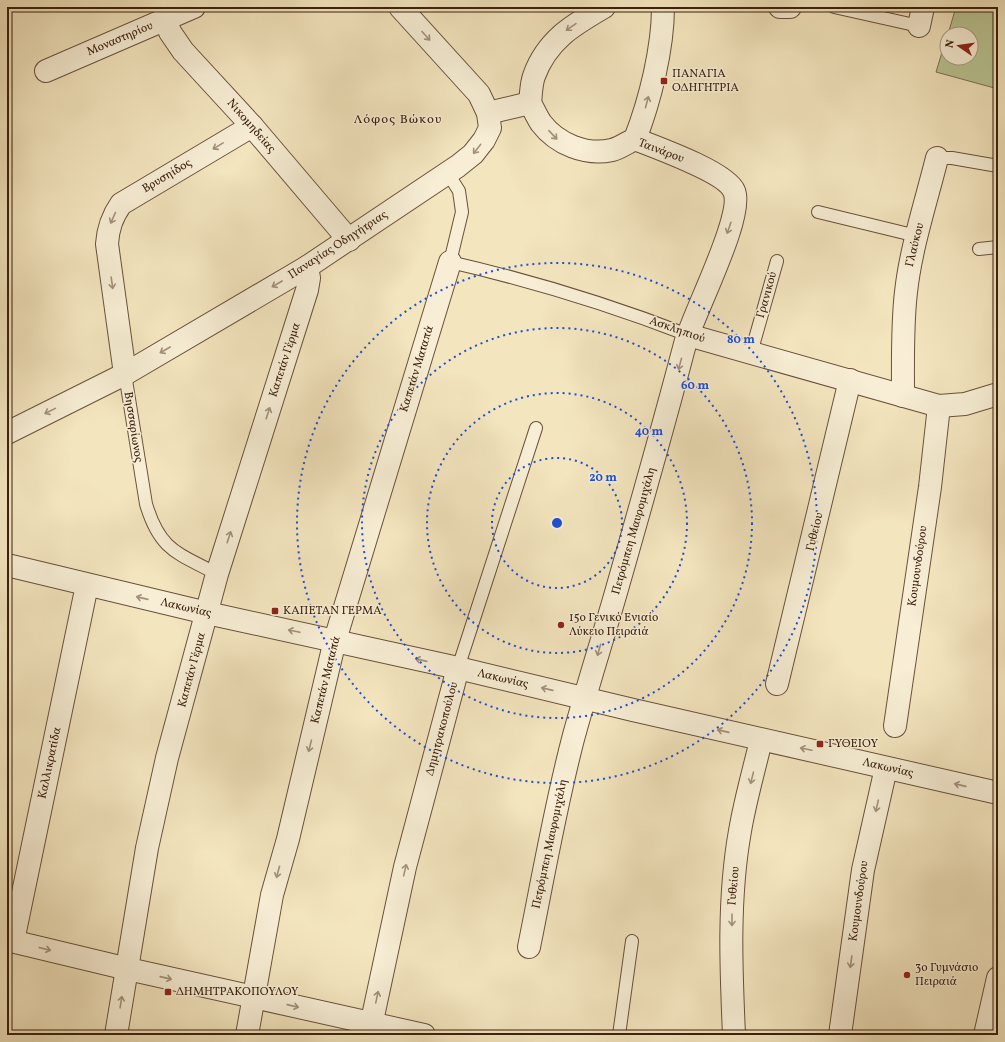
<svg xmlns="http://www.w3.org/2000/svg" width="1005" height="1042" viewBox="0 0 1005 1042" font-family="Vollkorn,serif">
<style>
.green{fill:#b9c593;stroke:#7a7251}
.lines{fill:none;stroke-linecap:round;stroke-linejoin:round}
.service-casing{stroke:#69513b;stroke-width:14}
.minor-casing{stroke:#69513b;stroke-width:24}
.service{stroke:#f7eed5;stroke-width:12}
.minor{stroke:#f7eed5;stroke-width:22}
.oneway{stroke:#a2917c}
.ring{fill:none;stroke:#1d4ed8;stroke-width:2;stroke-dasharray:2 4}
.poi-dot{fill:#8f2418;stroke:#f7eed5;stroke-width:1.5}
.labels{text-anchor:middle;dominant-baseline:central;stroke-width:3;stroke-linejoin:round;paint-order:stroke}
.street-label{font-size:12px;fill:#3b200f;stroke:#f7eed5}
.poi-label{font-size:12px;fill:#3b200f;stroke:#f7eed5;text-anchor:start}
.neighbourhood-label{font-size:13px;letter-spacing:1px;fill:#3b200f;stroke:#f7eed5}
.centre{fill:#1d4ed8;stroke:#f7eed5;stroke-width:2}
.ring-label{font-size:12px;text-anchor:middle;font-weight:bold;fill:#1d4ed8;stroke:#f7eed5;stroke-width:3;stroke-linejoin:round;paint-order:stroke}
</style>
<rect width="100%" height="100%" fill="#f3e5be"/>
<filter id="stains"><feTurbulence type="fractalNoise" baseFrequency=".005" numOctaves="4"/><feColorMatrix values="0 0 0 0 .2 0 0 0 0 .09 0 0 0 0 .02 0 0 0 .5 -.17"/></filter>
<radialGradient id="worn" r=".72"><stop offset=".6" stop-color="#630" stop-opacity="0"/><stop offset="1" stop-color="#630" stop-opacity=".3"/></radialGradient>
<polygon class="green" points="956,7 998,7 998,89 936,72 947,36 947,58 971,58 971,34 948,34"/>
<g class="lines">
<g class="service-casing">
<g id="service">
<polyline points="834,7 919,26"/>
<polyline points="937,158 952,158 998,166"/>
<path d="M447,172L459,191L462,212L450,262C533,281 608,304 688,335"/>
<polyline points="818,212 917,236"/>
<polyline points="979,249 998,247"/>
<polyline points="751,353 777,261"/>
<path d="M125,374L146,504C160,551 178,553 217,574"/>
<polyline points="458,668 536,428"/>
<polyline points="619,1035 632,941"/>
</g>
</g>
<g class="minor-casing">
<g id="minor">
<polyline points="166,7 166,20 170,32 183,51 252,126 349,240"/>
<polyline points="780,7 790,7"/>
<polyline points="919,26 923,7"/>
<polyline points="46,71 194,7"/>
<path d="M530,103C531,95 531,84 534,76C547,40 573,25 604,7"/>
<polyline points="488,113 530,103"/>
<path d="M635,139C650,101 663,48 663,7"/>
<polyline points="688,335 939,406 965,404 998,394"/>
<path d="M125,374L107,244C108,228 112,217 121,204L252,126"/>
<path d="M903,396C903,361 902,326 906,292C911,247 926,202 937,158"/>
<polyline points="7,433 125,374 307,267 458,166 473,154 484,140 490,128 488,113 479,94 400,7"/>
<polyline points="7,565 207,613 458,668 633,710 998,793"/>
<polyline points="777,684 850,380"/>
<polyline points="895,726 930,487 939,406"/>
<polyline points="7,940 128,969 424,1035"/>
<polyline points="13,941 87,585"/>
<path d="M529,947C543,878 555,808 573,739C586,691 601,644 615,596C639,512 663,428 685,344C693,314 745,215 734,191C726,172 655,147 635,139C628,142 620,148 612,150C586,156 557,144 541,123C537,117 534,110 530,103"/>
<polyline points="116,1035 147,848 167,758 217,574 307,290 309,278 307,267"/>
<polyline points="247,1035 272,895 288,839 335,640 450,262"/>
<polyline points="369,1035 405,867 458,668"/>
<path d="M734,1035C731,968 728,898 740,831C745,801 754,770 761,740"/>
<polyline points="840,1035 863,870 886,768"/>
<polyline points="985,1035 998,978"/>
</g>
</g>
<use href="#service" class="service"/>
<use href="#minor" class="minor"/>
</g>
<defs><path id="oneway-shaft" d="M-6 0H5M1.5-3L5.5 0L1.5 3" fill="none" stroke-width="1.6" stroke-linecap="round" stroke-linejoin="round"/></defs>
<g class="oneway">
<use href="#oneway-shaft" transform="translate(571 27) rotate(145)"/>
<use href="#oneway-shaft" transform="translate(426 36) rotate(48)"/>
<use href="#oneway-shaft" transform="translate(647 102) rotate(-75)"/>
<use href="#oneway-shaft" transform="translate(553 135) rotate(47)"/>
<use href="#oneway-shaft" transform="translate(218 146) rotate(149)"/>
<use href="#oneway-shaft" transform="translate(477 149) rotate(128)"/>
<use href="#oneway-shaft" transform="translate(113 218) rotate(114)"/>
<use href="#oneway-shaft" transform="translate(729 228) rotate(109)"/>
<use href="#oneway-shaft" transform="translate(112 283) rotate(82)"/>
<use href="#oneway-shaft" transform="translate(277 284) rotate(150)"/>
<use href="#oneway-shaft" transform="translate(165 350) rotate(150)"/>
<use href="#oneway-shaft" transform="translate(680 364) rotate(105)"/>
<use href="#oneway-shaft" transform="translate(50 411) rotate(154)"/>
<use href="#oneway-shaft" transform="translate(268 413) rotate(-72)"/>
<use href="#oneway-shaft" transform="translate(229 537) rotate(-72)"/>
<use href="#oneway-shaft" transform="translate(142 598) rotate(-167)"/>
<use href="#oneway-shaft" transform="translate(294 631) rotate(-168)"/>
<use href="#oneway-shaft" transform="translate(599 650) rotate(106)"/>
<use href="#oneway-shaft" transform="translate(421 660) rotate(-167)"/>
<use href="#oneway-shaft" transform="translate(547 689) rotate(-167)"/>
<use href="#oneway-shaft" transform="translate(723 731) rotate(-167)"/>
<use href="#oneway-shaft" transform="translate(310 746) rotate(104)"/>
<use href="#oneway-shaft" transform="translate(806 749) rotate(-168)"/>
<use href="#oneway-shaft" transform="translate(752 778) rotate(104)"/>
<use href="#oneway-shaft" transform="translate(960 785) rotate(-167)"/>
<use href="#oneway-shaft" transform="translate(877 806) rotate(103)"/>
<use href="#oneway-shaft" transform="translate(405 870) rotate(-77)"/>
<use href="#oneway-shaft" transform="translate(278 872) rotate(105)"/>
<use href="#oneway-shaft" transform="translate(732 920) rotate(90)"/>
<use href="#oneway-shaft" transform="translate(45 949) rotate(14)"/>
<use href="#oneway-shaft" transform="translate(851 962) rotate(98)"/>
<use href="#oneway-shaft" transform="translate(166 978) rotate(13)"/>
<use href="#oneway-shaft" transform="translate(377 997) rotate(-78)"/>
<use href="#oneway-shaft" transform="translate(121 1002) rotate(-81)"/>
<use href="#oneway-shaft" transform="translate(293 1006) rotate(13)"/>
</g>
<g class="ring">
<circle cx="557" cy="523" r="65"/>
<circle cx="557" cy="523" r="130"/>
<circle cx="557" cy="523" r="195"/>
<circle cx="557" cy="523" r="260"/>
</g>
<g class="poi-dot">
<rect x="660" y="77" width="8" height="8" rx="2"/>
<rect x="271" y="607" width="8" height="8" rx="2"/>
<circle cx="561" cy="625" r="4"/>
<rect x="816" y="740" width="8" height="8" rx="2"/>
<circle cx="907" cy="975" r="4"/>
<rect x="164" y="988" width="8" height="8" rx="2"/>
</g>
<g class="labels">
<g class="street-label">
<text transform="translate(120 39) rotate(-23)">Μοναστηρίου</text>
<text transform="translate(251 126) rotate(49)">Νικομηδείας</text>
<text transform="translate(661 151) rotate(21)">Ταινάρου</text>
<text transform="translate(167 176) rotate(-31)">Βρυσηίδος</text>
<text transform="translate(338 245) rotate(-33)">Παναγίας Οδηγήτριας</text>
<text transform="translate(915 245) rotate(-76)">Γλαύκου</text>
<text transform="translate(767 295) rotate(-74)">Γρανικού</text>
<text transform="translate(677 330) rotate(19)">Ασκληπιού</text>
<text transform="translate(285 360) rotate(-72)">Καπετάν Γέρμα</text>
<text transform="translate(417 369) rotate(-73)">Καπετάν Ματαπά</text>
<text transform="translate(133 427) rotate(81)">Βησσαρίωνος</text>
<text transform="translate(634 531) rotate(-74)">Πετρόμπεη Μαυρομιχάλη</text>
<text transform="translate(815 532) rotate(-76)">Γυθείου</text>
<text transform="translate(918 566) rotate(-82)">Κουμουνδούρου</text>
<text transform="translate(186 608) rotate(13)">Λακωνίας</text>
<text transform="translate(192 670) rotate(-75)">Καπετάν Γέρμα</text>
<text transform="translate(503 679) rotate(13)">Λακωνίας</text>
<text transform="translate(326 680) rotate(-76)">Καπετάν Ματαπά</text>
<text transform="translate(442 729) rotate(-75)">Δημητρακοπούλου</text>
<text transform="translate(50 763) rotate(-78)">Καλλικρατίδα</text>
<text transform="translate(888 768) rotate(13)">Λακωνίας</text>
<text transform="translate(550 844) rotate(-78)">Πετρόμπεη Μαυρομιχάλη</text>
<text transform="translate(734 886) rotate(-85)">Γυθείου</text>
<text transform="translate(859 901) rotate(-82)">Κουμουνδούρου</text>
</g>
<g class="poi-label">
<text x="672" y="74">ΠΑΝΑΓΙΑ<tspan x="672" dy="14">ΟΔΗΓΗΤΡΙΑ</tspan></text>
<text x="283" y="611">ΚΑΠΕΤΑΝ ΓΕΡΜΑ</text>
<text x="569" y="618">15ο Γενικό Ενιαίο<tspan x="569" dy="14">Λύκειο Πειραιά</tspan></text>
<text x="828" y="744">ΓΥΘΕΙΟΥ</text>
<text x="915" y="968">3ο Γυμνάσιο<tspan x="915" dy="14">Πειραιά</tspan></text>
<text x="176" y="992">ΔΗΜΗΤΡΑΚΟΠΟΥΛΟΥ</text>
</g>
<g class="neighbourhood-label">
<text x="398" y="120">Λόφος Βώκου</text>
</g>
</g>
<circle cx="557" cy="523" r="6" class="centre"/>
<g class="ring-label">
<text x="741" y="343">80 m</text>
<text x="695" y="389">60 m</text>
<text x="649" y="435">40 m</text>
<text x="603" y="481">20 m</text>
</g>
<rect width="1005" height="1042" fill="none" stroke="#f3e5be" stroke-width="24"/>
<rect x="8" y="8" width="989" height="1026" fill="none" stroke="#3b200f" stroke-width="2"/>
<rect x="12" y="12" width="981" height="1018" fill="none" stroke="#3b200f"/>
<g transform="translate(959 46) rotate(283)"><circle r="19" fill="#f7eed5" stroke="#ac9c86"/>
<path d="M0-3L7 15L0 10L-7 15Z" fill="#8f2418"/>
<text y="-6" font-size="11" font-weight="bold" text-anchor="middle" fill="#3b200f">N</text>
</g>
<rect width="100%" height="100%" filter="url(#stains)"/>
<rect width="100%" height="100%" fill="url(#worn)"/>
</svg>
